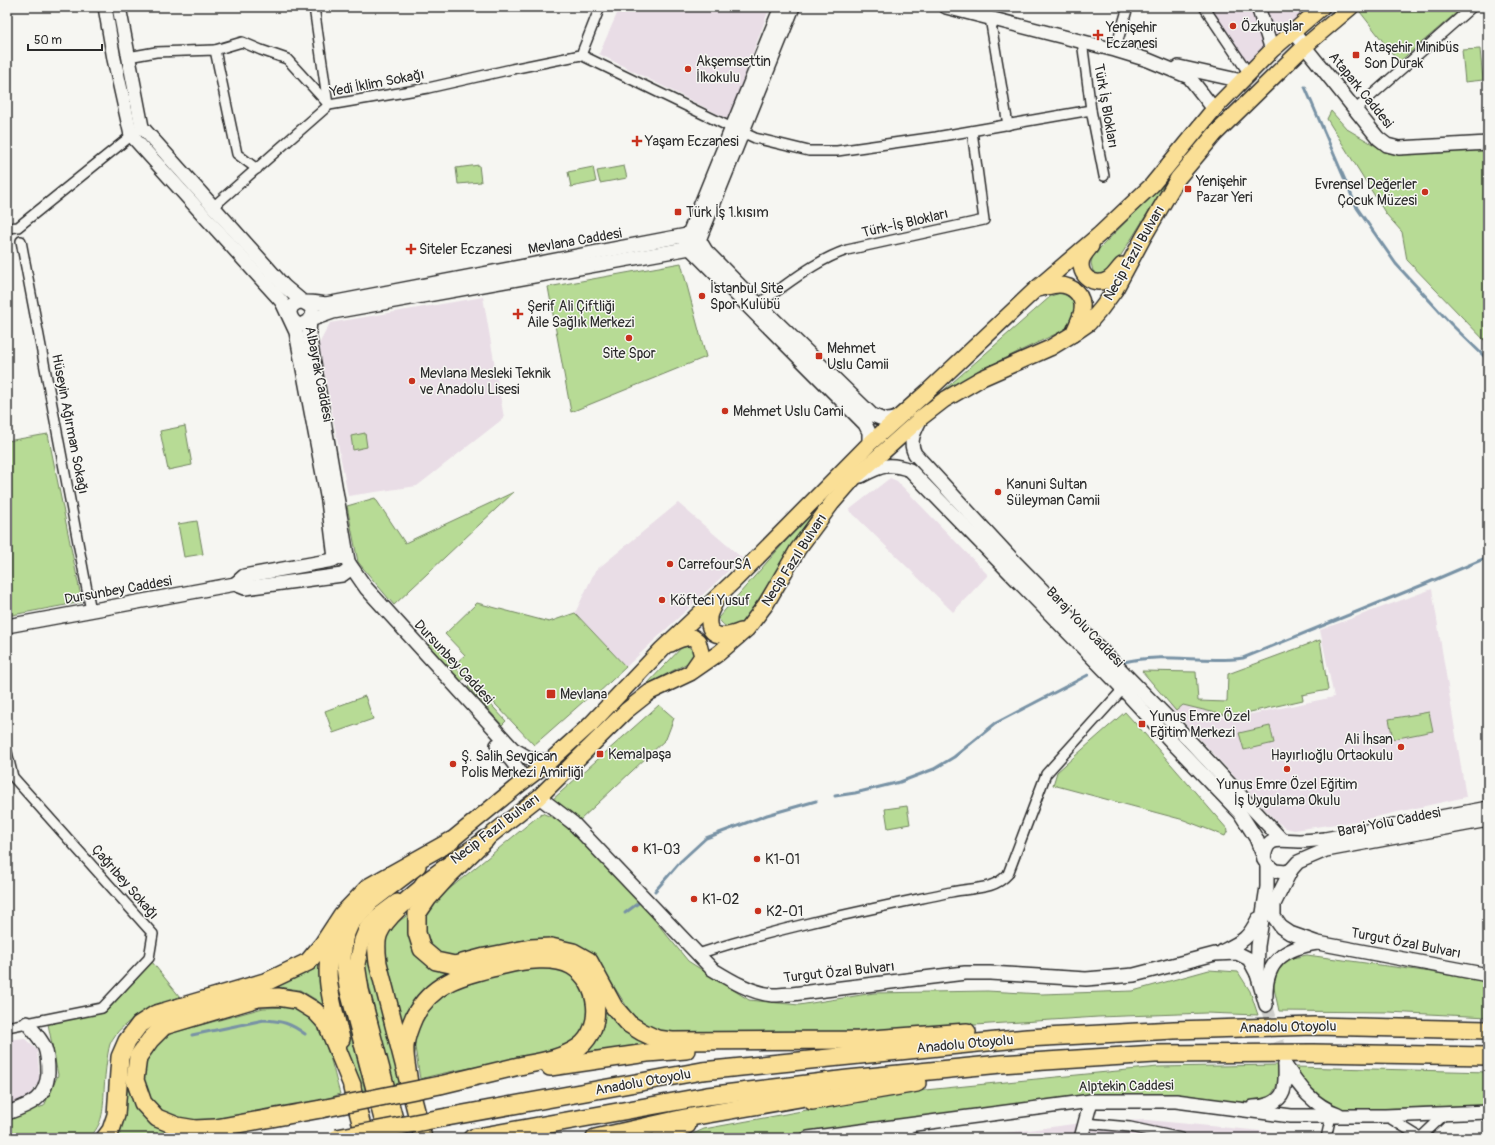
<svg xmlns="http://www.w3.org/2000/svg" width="1495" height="1145" viewBox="0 0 1495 1145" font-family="Pangolin,sans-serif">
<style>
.built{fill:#e9dde6}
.green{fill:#b7db95;stroke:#718360}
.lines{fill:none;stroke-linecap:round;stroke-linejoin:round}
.stream{stroke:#7892a5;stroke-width:3}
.secondary-tunnel{stroke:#cdcdca;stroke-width:13;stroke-dasharray:13 6;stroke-linecap:butt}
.street-casing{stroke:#2b2b2b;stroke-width:12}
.secondary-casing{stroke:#2b2b2b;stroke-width:16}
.primary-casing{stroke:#2b2b2b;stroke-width:18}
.highway-casing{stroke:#2b2b2b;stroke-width:20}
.street{stroke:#f6f6f2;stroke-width:9}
.secondary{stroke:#f6f6f2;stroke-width:13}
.primary{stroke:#fadf96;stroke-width:15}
.highway{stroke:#fadf96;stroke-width:17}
.highway-bridge-casing{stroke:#2b2b2b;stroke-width:20;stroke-linecap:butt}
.highway-bridge{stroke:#fadf96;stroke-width:17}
.poi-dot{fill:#c8321e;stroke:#f6f6f2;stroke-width:1.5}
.labels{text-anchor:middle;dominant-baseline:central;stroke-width:3;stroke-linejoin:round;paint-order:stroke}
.poi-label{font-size:14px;fill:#2b2b2b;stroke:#f6f6f2;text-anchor:start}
.street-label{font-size:14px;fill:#2b2b2b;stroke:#f6f6f2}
</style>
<rect width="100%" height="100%" fill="#f6f6f2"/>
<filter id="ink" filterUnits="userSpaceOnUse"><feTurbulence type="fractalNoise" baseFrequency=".025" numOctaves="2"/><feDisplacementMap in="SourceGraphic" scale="8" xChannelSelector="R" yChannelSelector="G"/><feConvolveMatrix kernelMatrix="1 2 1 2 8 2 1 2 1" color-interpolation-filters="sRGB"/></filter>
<g filter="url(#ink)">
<g class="built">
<polygon points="620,7 770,7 728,119 599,54"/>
<polygon points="1208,7 1254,7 1267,45 1248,66"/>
<polygon points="1265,7 1312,7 1276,40"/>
<polygon points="483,297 504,418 417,486 348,496 319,344 330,323"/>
<polygon points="890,478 897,481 988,575 953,612 849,510"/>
<polygon points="678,503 742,558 626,667 575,613 595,571"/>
<polygon points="1432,589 1466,797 1357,821 1294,830 1286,828 1277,822 1168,705 1187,703 1222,717 1237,717 1334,697 1320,630"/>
<polygon points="24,1038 37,1050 40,1081 24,1102 7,1107 7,1040"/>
<polygon points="1147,1120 1312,1136 1403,1138 970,1138 1081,1123"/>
</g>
<g class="green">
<polygon points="1359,7 1463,7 1399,62 1357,8"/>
<polygon points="1480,49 1483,80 1465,82 1462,50"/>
<polygon points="1331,111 1347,129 1386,152 1488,149 1488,344 1407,260 1402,232 1386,214 1327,119"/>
<polygon points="479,165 481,182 458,184 456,168"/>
<polygon points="624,166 627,178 600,183 597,171"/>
<polygon points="593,167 596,182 571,187 568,172"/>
<polygon points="1170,177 1113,268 1106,274 1099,276 1093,271 1091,263 1093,255"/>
<polygon points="681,263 706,357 571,412 548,287"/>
<path d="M1060,293C1081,300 1077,314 1066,329L1001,360L936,397L1051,296Z"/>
<polygon points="185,426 192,465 168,470 160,431"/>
<polygon points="365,433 367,447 353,450 351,436"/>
<polygon points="48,434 82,602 7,616 7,441"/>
<polygon points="514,492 394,605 358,562 347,506 375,498 405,543"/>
<path d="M819,503L788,554L742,624C730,628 726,630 718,618Z"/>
<polygon points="197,521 203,554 184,557 178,524"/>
<polygon points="477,603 549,622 575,613 626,667 595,696 592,694 534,745 442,648 443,647 457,662 465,655 445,634"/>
<polygon points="1320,640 1328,690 1302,695 1303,700 1237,715 1224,715 1183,705 1176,711 1142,671 1196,672 1198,701 1227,702 1228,674"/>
<polygon points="432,641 465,678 461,681 428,645"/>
<polygon points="685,644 695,652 693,660 646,685"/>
<polygon points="472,684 506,721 502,725 468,687"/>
<polygon points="365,696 373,719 333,733 325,711"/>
<polygon points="659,705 674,718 666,739 579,821 552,800"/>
<polygon points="1125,712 1144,733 1228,830 1225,836 1184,820 1053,785 1057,772"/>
<polygon points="1429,712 1433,731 1393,739 1389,719"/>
<polygon points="1270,726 1274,743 1244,750 1239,733"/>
<polygon points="907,806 910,824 888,828 885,809"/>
<polygon points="542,813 558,820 616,873 688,961 749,1000 799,1005 874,993 987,991 1042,994 1133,991 1209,970 1238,972 1250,991 1258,1015 1206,1013 1098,1017 913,1029 789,1034 674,1036 649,1028 631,1013 611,982 582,950 452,959 439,955 428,947 423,924 431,904"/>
<path d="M412,912L409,938L417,955L432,969L458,970C426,986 413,995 400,1029L383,944L392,926Z"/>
<polygon points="370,948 405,1082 393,1085 364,964"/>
<polygon points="1307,955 1431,972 1488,982 1488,1017 1388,1012 1279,1011 1272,979 1282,960"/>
<polygon points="322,958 320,988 326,1009 318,1001 300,990 277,987 310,970"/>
<path d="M152,962L180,997C156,1006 121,1019 110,1044C107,1053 104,1083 104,1093C103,1111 103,1124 89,1138H7V1117L44,1106L58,1075L48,1024L106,1012Z"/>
<path d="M549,966C574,975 581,977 587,1004C591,1021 582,1039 567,1048C555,1054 530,1058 516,1060C484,1066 452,1070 420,1079L415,1047V1034L418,1019L432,1000L464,985L515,969Z"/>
<polygon points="336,976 365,1090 357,1091 331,979"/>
<polygon points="604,999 663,1045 576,1057"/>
<path d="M290,1007C295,1009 302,1012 306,1015C327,1032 333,1070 340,1094L319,1102L219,1121H183L159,1111L146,1095L141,1069L153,1047L163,1039L172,1033L263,1008Z"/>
<path d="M1279,1065C1278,1085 1277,1093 1260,1103L1131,1095L1042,1101L760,1138H684L704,1129L905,1092L1158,1067Z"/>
<polygon points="1295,1067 1488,1072 1488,1105 1345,1110 1316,1096 1300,1079"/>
<polygon points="125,1078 129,1091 141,1112 180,1134 162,1138 112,1138"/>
</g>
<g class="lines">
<g class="stream">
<polyline points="1305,87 1357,208 1396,264 1451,324 1488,360"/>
<path d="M1124,662C1163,652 1204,664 1243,658L1425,584L1488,557"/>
<polyline points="835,796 855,793 900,782 934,769 954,757 996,723 1088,675"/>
<polyline points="655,891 681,861 706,838 767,815 816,801"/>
<polyline points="625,913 641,901"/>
<path d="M192,1035L264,1020C282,1021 290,1023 305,1034"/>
</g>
<polyline class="secondary-tunnel" points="1266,1005 1284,1061"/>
<g class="street-casing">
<g id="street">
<polyline points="314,7 328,105"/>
<polyline points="1204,7 1249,74"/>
<polyline points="990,18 1008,125"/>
<polyline points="1082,41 1091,110 1104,176"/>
<polyline points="215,50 242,42 261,50 287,59 329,105"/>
<polyline points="1115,50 1128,7"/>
<polyline points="581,55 600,7"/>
<polyline points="128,57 156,52 215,50 237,154 257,169"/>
<polyline points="1355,110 1472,7"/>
<polyline points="742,132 755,138 809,151 837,151 936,137 1091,110"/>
<polyline points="213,207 329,105 428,88 512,69 581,55 732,128"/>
<polyline points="7,228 18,227 142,127"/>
<polyline points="21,241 91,611"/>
<path d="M758,304C787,285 814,261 847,250L984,220L972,131"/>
<polyline points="7,752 13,777 153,934 149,958 102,1008 7,1027"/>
<path d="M698,954C780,927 867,910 951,892C972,887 993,891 1008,874L1046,774L1123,689"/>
<polyline points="1386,1116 1420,1137 1425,1138"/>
<polyline points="1085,1123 1130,1127 1181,1138"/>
<polyline points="889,1138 893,1127 915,1138"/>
<polyline points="1326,1138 1331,1116"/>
<polyline points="1420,1138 1446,1113"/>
</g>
</g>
<g class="secondary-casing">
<g id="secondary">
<polyline points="105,7 114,59 131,135 282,302 296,332 328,501 335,558"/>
<path d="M119,7L142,127L284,286L303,302L310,306L313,313L310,320L301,325C290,323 285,307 297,303C305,300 318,303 326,304L692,234L697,236L706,251L758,304L872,415C883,419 884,422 897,418"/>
<polyline points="781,7 688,236 685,239 685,243 865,424 869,432 869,444"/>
<polyline points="946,7 1115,50 1148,60 1189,77 1214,109"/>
<polyline points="1258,7 1272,50"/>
<polyline points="1293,32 1378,138 1387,145 1399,148 1488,143"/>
<polyline points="1179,67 1242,81"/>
<polyline points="310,320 333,312 696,247 699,244 699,240 793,7"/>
<polyline points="310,320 309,333 348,561"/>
<path d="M921,418C915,431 908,441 915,454L1012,559L1170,720L1281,839"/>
<path d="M861,476C881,466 888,462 910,470L1123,689L1169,739L1240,813L1256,838L1267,865L1275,871L1286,872L1291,870L1298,862L1326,850L1488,820"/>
<polyline points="235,584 244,576 333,560 338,557 346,559 366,588 513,749 532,760 550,761"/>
<polyline points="7,626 235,584 245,588 342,575 349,570 349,564"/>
<polyline points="497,745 511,760 519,771 520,784"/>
<path d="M539,797L573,823L712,969C730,980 751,993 773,995C780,995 786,994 792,994L965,973H990L1086,979L1134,975L1215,954L1237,953L1249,959L1257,974"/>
<path d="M1264,860C1266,834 1280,841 1299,841C1308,841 1316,840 1325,839L1488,808"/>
<polyline points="1291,870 1274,904 1274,917 1281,927 1290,933 1318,943 1488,975"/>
<path d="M1223,951C1243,941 1248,939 1258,919"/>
<path d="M1266,996C1265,961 1285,948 1317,943"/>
<polyline points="1266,1005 1257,974 1258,946 1267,887 1267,865"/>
<path d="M1285,1065C1300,1087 1312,1105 1338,1114"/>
<path d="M1253,1107C1264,1107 1279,1103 1283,1092C1286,1084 1285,1073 1285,1065"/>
<path d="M7,1113C29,1105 46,1100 48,1073C48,1065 48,1056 45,1048C42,1040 33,1030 27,1023"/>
<polyline points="808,1138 1091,1101 1176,1101 1291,1116 1385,1116 1488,1112"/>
<polyline points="1081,1138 1091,1101"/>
</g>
</g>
<g class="primary-casing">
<g id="primary">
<path d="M1091,246C1088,250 1084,254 1082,259C1077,276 1095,288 1109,279C1114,276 1118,269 1122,265"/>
<path d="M1037,289C1044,288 1052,285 1059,285C1073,285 1084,296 1082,310C1081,318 1076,326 1073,334"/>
<path d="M716,600C714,606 709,612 709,618C707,640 727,637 741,631"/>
<path d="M671,644C678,639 684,638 693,637L698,641L702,656L693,669"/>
<polyline points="442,848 520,784 550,761 591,724 662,649 734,581 869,444 927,392 1036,289 1100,234 1152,185 1214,109 1272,50 1322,7"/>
<polyline points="423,883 457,858 486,839 539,797 626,711 650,692 690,673 719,653 747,629 766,604 798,549 832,503 853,479 922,417 944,400 982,378 1050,348 1073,334 1089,323 1101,309 1115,290 1143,238 1178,178 1215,134 1305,46 1351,7"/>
<polyline points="397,902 377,917 367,928 362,940 357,964 361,990 400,1138"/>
<polyline points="387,1138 347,987 343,959 345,938 351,924 371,902 418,866"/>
</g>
</g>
<g class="highway-casing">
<g id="highway">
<polyline points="486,839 448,876 428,898 417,914 417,933 422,949 436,961 455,965 485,957 531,948 551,947 573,952 589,961 614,1007 629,1024 642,1032 657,1039 672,1041 859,1040 967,1032"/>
<path d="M334,936C321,972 332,1002 341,1039"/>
<polyline points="550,1067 647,1053 686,1050"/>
<path d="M409,1085C408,1072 404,1058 405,1046C406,1036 410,1026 414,1017C434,979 466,975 504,965C524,960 555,956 572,966C599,982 605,1027 579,1047C562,1059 539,1062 519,1066C493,1072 466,1079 440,1085"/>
<polyline points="352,1088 365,1138"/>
<polyline points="812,1101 917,1083"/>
<polyline points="321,1109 216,1128 195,1129 177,1126 157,1118 143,1103 135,1080 138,1057 150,1040 164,1026 258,998 278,997 297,1000 315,1011 327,1024 352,1085"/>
<polyline points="447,1117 702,1071 1027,1038 1174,1030 1314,1026 1488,1030"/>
<polyline points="105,1138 111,1130 116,1115 120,1057 127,1041 139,1025 156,1014 268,981 308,962 323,944 342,915 369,887 451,841"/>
<path d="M423,1138L378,963C377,953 375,942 379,933C387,914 419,891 434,878"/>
<polyline points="472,1138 707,1096 848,1079 1001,1064 1155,1054 1313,1053 1488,1056"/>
<polyline points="595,1138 685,1118 823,1094"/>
<polyline points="661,1138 666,1134 687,1125"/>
</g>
</g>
<use href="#street" class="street"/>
<use href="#secondary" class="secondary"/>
<use href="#primary" class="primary"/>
<use href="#highway" class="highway"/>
<g class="highway-bridge-casing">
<g id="highway-bridge">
<polyline points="321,1109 440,1085"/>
<polyline points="337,1138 447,1117"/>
</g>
</g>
<use href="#highway-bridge" class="highway-bridge"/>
</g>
</g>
<g class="poi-dot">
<circle cx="1233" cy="26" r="4"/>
<path d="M1096 29h4v4h4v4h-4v4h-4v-4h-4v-4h4z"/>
<rect x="1352" y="51" width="8" height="8" rx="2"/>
<circle cx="688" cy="69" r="4"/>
<path d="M635 135h4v4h4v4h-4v4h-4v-4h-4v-4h4z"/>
<rect x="1184" y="185" width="8" height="8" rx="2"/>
<circle cx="1425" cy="192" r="4"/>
<rect x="674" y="208" width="8" height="8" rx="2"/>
<path d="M409 243h4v4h4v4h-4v4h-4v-4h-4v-4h4z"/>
<circle cx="702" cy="296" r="4"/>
<path d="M516 308h4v4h4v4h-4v4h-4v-4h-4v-4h4z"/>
<circle cx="629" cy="338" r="4"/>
<rect x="815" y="352" width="8" height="8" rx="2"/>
<circle cx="412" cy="381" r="4"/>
<circle cx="725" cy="411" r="4"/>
<circle cx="998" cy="492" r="4"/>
<circle cx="670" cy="564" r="4"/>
<circle cx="662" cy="600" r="4"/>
<rect x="546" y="689" width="10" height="10" rx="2"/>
<rect x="1138" y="720" width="8" height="8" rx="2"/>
<circle cx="1401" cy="747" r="4"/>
<rect x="596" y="750" width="8" height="8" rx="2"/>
<circle cx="453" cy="764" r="4"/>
<circle cx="1287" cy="769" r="4"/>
<circle cx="635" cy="849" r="4"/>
<circle cx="757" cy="859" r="4"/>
<circle cx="694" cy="899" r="4"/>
<circle cx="758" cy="911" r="4"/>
</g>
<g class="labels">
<g class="poi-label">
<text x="1241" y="26">Özkuruşlar</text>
<text x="1106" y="27">Yenişehir<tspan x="1106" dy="16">Eczanesi</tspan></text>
<text x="1364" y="47">Ataşehir Minibüs<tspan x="1364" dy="16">Son Durak</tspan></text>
<text x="696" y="61">Akşemsettin<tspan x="696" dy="16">İlkokulu</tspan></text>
<text x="645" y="141">Yaşam Eczanesi</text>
<text x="1196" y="181">Yenişehir<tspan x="1196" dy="16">Pazar Yeri</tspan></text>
<text x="1417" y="184" text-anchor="end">Evrensel Değerler<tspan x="1417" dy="16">Çocuk Müzesi</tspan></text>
<text x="686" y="212">Türk İş 1.kısım</text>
<text x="419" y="249">Siteler Eczanesi</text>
<text x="710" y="288">İstanbul Site<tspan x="710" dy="16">Spor Kulübü</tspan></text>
<text x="527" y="306">Şerif Ali Çiftliği<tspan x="527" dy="16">Aile Sağlık Merkezi</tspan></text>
<text x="827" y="348">Mehmet<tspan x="827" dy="16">Uslu Camii</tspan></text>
<text x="629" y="353" text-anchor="middle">Site Spor</text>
<text x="420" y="373">Mevlana Mesleki Teknik<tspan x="420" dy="16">ve Anadolu Lisesi</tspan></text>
<text x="733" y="411">Mehmet Uslu Cami</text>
<text x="1006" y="484">Kanuni Sultan<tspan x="1006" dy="16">Süleyman Camii</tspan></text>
<text x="678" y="564">CarrefourSA</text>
<text x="670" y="600">Köfteci Yusuf</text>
<text x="560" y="694">Mevlana</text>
<text x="1150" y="716">Yunus Emre Özel<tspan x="1150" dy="16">Eğitim Merkezi</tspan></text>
<text x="1393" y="739" text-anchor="end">Ali İhsan<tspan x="1393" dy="16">Hayırlıoğlu Ortaokulu</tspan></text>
<text x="608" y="754">Kemalpaşa</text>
<text x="461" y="756">Ş. Salih Sevgican<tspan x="461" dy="16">Polis Merkezi Amirliği</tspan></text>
<text x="1287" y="784" text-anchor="middle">Yunus Emre Özel Eğitim<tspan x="1287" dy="16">İş Uygulama Okulu</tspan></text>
<text x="643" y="849">K1-03</text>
<text x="765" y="859">K1-01</text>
<text x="702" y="899">K1-02</text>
<text x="766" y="911">K2-01</text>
</g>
<g class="street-label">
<text transform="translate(377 83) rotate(-11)">Yedi İklim Sokağı</text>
<text transform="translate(1361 90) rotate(51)">Atapark Caddesi</text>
<text transform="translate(1106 106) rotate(80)">Türk İş Blokları</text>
<text transform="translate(905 223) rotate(-13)">Türk-İş Blokları</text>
<text transform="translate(575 241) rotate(-10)">Mevlana Caddesi</text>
<text transform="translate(1134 253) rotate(-60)">Necip Fazıl Bulvarı</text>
<text transform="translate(319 374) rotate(79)">Albayrak Caddesi</text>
<text transform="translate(70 424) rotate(79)">Hüseyin Ağırman Sokağı</text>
<text transform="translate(794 560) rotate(-57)">Necip Fazıl Bulvarı</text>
<text transform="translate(118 590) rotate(-10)">Dursunbey Caddesi</text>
<text transform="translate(1085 627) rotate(46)">Baraj Yolu Caddesi</text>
<text transform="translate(454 662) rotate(47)">Dursunbey Caddesi</text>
<text transform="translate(1389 822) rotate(-11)">Baraj Yolu Caddesi</text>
<text transform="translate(495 829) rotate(-37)">Necip Fazıl Bulvarı</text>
<text transform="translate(125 882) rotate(49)">Çağrıbey Sokağı</text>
<text transform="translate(1406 943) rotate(11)">Turgut Özal Bulvarı</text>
<text transform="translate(839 972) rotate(-6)">Turgut Özal Bulvarı</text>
<text transform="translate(1288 1027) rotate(-1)">Anadolu Otoyolu</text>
<text transform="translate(965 1044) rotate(-5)">Anadolu Otoyolu</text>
<text transform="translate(643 1082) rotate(-10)">Anadolu Otoyolu</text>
<text transform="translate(1126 1086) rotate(-1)">Alptekin Caddesi</text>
</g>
</g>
<rect width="1495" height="1145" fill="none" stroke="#f6f6f2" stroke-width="24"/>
<rect x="12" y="12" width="1471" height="1121" fill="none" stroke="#2b2b2b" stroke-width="1.5" filter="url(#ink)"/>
<path d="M28 44v6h74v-6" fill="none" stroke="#2b2b2b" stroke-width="2"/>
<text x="34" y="44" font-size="12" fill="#2b2b2b" stroke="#f6f6f2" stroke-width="3" paint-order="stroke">50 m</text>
</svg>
